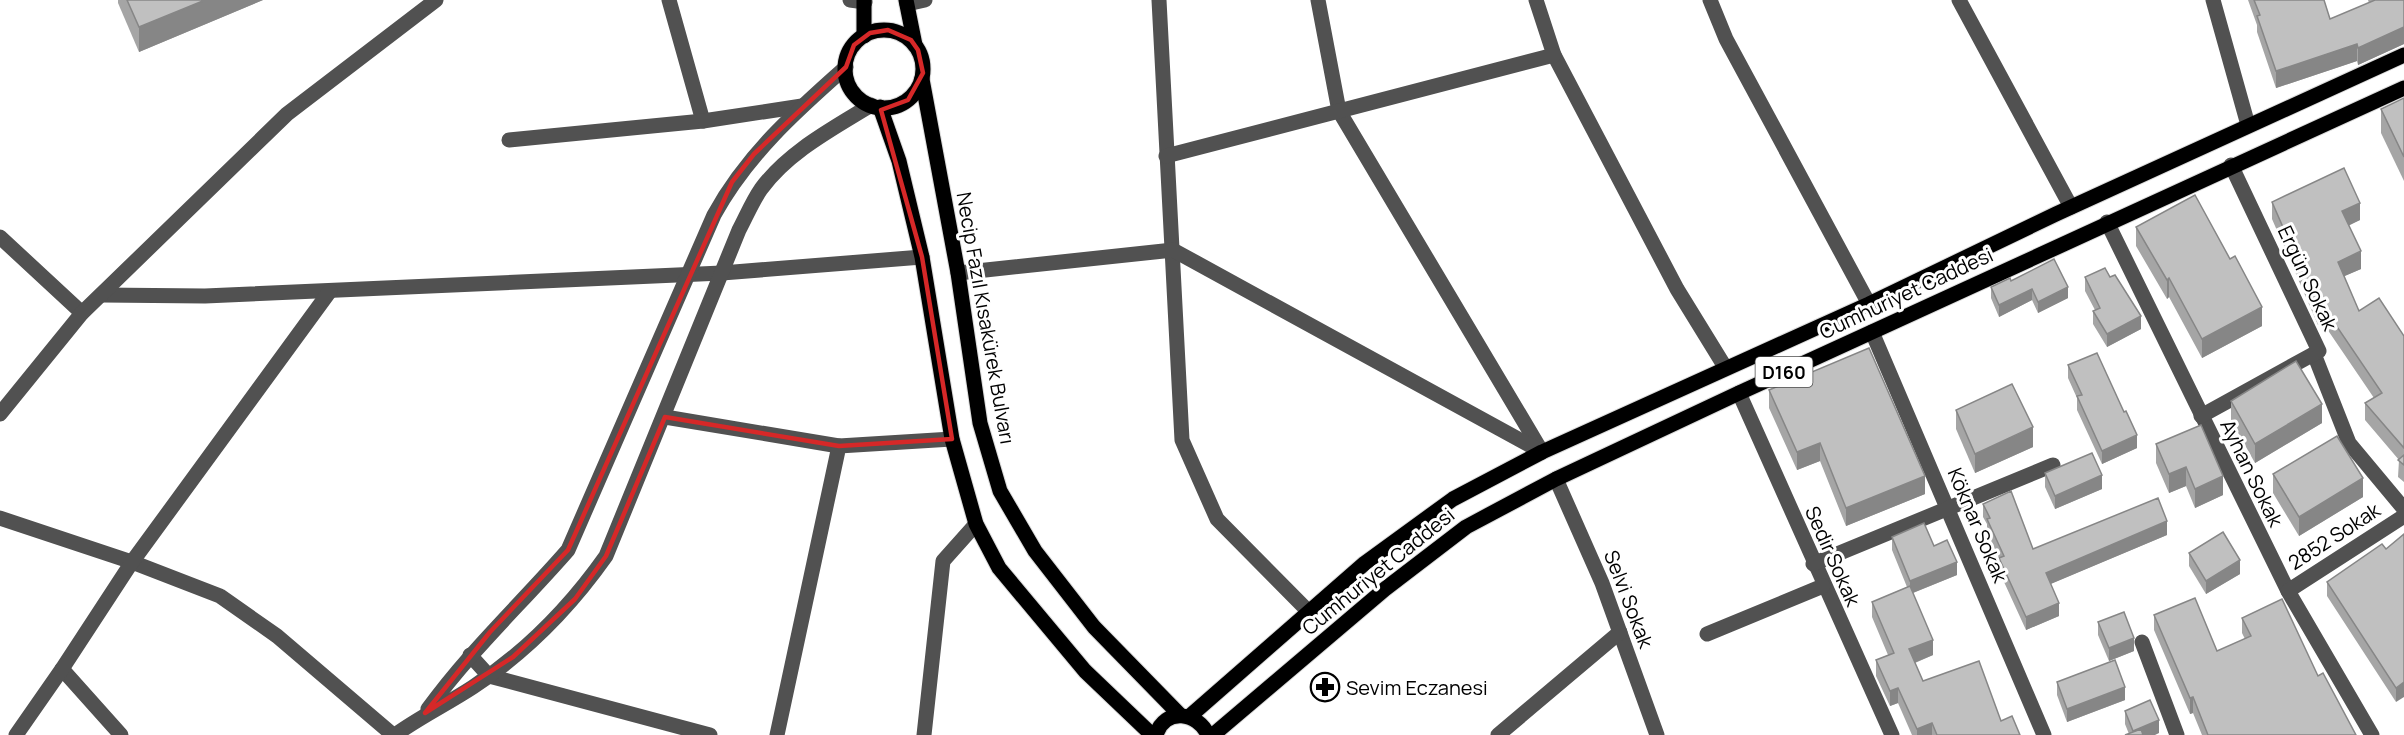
<svg xmlns="http://www.w3.org/2000/svg" width="2404" height="735" viewBox="0 0 2404 735" font-family="Manrope,sans-serif">
<style>
.lines{fill:none;stroke-linecap:round;stroke-linejoin:round}
.major-casing{stroke:#dbdbdb;stroke-width:17}
.minor{stroke:#515151;stroke-width:15}
.major{stroke:#000;stroke-width:15}
.wall{fill:#a5a5a5}
.shaded-wall{fill:#868686}
.building{fill:#c0c0c0;stroke:#868686;stroke-width:1.5}
.marked{fill:none;stroke:#d62828;stroke-width:4.5;stroke-linejoin:round}
.labels{text-anchor:middle;dominant-baseline:central;stroke-width:6;stroke-linejoin:round;paint-order:stroke}
.shield{fill:#fff;stroke:#4c4c4c;stroke-width:1.5}
.shield-label{font-size:18px;font-weight:bold;fill:#000}
.street-label{font-size:20px;fill:#000;stroke:#fff}
.poi-label{font-size:20px;fill:#000;stroke:#fff;text-anchor:start}
</style>
<rect width="100%" height="100%" fill="#fff"/>
<g class="lines">
<g class="major-casing">
<g id="major">
<polyline points="906,0 915,45"/>
<circle cx="884" cy="69" r="39"/>
<polyline points="864,36 864,0"/>
<polyline points="922,79 958,273 980,423 1000,491 1035,551 1094,627 1180,715"/>
<polyline points="880,107 899,161 922,257 952,439 976,524 999,568 1085,671 1152,735"/>
<polyline points="1190,716 1365,563 1453,499 1542,452 1869,304 2056,214 2404,55"/>
<path d="M1156,735C1165,707 1198,712 1208,735"/>
<polyline points="1213,735 1385,589 1466,527 1556,479 1739,393 2404,88"/>
</g>
</g>
<g class="minor">
<polyline points="669,0 703,121"/>
<polyline points="850,0 865,2"/>
<polyline points="1159,0 1182,440 1217,519 1309,612"/>
<polyline points="1318,0 1339,111 1542,452"/>
<polyline points="1536,0 1554,55 1677,289 1725,367"/>
<polyline points="1710,0 1726,39 1869,304"/>
<polyline points="1959,0 2071,207"/>
<polyline points="2213,0 2248,125"/>
<polyline points="907,4 925,0"/>
<polyline points="509,140 703,121 802,106"/>
<polyline points="1166,156 1554,55"/>
<polyline points="2107,222 2288,591 2372,735"/>
<polyline points="0,237 82,313"/>
<polyline points="958,273 1173,250 1542,452"/>
<polyline points="102,295 205,296 722,273 922,257"/>
<polyline points="1872,332 2044,735"/>
<polyline points="2314,354 2349,443 2404,509"/>
<polyline points="1739,393 1892,735"/>
<polyline points="0,414 82,313 287,114 436,0"/>
<polyline points="2201,416 2319,351 2231,165"/>
<polyline points="665,417 839,446"/>
<polyline points="1556,479 1602,583 1657,735"/>
<polyline points="0,518 132,562 220,596 277,636 393,735"/>
<polyline points="1813,564 2053,465"/>
<polyline points="2288,591 2404,516"/>
<polyline points="1707,634 1823,586"/>
<polyline points="2142,642 2177,735"/>
<polyline points="470,655 489,676 710,735"/>
<polyline points="62,669 121,735"/>
<path d="M428,709C470,651 521,604 568,550L714,215C747,155 795,112 846,67"/>
<polyline points="16,735 62,669 132,562 330,291"/>
<path d="M395,735C420,717 447,704 473,687C526,652 570,607 606,556L739,230C746,217 752,202 761,189C788,152 832,129 871,105"/>
<polyline points="777,735 839,446 952,439"/>
<polyline points="924,735 943,561 976,524"/>
<polyline points="1498,735 1620,632"/>
</g>
<use href="#major" class="major"/>
</g>
<g class="wall">
<polygon points="118,0 263,0 139,52 118,3"/>
<polygon points="2248,0 2324,0 2330,19 2369,3 2368,0 2404,0 2404,44 2358,65 2357,61 2276,88 2257,32 2257,25"/>
<polygon points="2404,98 2404,181 2381,133 2381,109"/>
<polygon points="2272,202 2360,220 2348,225 2361,269 2344,276 2359,311 2404,336 2404,482 2398,477 2399,460 2365,420 2365,403 2374,398 2323,323 2318,325 2272,219"/>
<polygon points="2136,227 2262,326 2202,358 2169,297 2167,299 2136,246"/>
<polygon points="2085,277 2141,329 2107,347 2093,324 2093,311 2095,310 2085,291"/>
<polygon points="2011,281 2068,298 2038,313 2032,300 1999,317 1991,298 1991,287"/>
<polygon points="2068,365 2137,448 2102,464 2077,410 2077,398 2068,378"/>
<polygon points="1769,390 1925,494 1846,526 1820,461 1797,470 1769,408"/>
<polygon points="2231,401 2322,423 2255,463 2231,420"/>
<polygon points="1956,410 2033,447 1975,473 1956,429"/>
<polygon points="2156,444 2223,495 2195,508 2186,486 2169,493 2156,463"/>
<polygon points="2045,473 2102,489 2055,509 2045,487"/>
<polygon points="2273,474 2363,497 2299,536 2273,493"/>
<polygon points="1983,504 2033,549 2167,535 2050,584 2059,616 2026,630 1999,571 1999,558 1987,532 1987,524 1983,517"/>
<polygon points="2404,534 2396,702 2327,596 2327,582 2386,549"/>
<polygon points="1892,537 1934,546 1957,575 1913,593 1933,655 1915,663 1923,681 2001,721 2020,735 1912,735 1898,703 1890,706 1876,676 1876,660 1888,655 1872,617 1872,602 1907,587 1892,550"/>
<polygon points="2189,553 2240,574 2206,594 2189,566"/>
<polygon points="2154,615 2217,651 2245,639 2242,633 2242,618 2318,676 2356,735 2202,735 2193,713 2190,714 2154,630"/>
<polygon points="2098,622 2134,651 2109,661 2098,635"/>
<polygon points="2057,682 2125,700 2067,722 2057,695"/>
<polygon points="2125,711 2159,733 2129,734 2125,724"/>
</g>
<g class="shaded-wall">
<polygon points="205,0 263,0 139,52 139,27"/>
<polygon points="2404,27 2404,44 2358,65 2358,48"/>
<polygon points="2357,44 2357,61 2276,88 2276,71"/>
<polygon points="2360,203 2360,220 2342,229 2342,211"/>
<polygon points="2361,251 2361,269 2338,279 2338,262"/>
<polygon points="2169,278 2169,297 2167,299 2167,280"/>
<polygon points="2068,287 2068,298 2038,313 2038,302"/>
<polygon points="2032,289 2032,300 1999,317 1999,305"/>
<polygon points="2323,306 2323,323 2318,325 2318,307"/>
<polygon points="2262,307 2262,326 2202,358 2202,339"/>
<polygon points="2141,316 2141,329 2107,347 2107,334"/>
<polygon points="2322,404 2322,423 2255,463 2255,444"/>
<polygon points="2033,427 2033,447 1975,473 1975,454"/>
<polygon points="2137,435 2137,448 2102,464 2102,451"/>
<polygon points="1820,443 1820,461 1797,470 1797,452"/>
<polygon points="2186,467 2186,486 2169,493 2169,474"/>
<polygon points="2102,475 2102,489 2055,509 2055,496"/>
<polygon points="1925,476 1925,494 1846,526 1846,508"/>
<polygon points="2223,476 2223,495 2195,508 2195,489"/>
<polygon points="2363,478 2363,497 2299,536 2299,517"/>
<polygon points="2167,521 2167,535 2046,586 2046,573"/>
<polygon points="2240,560 2240,574 2206,594 2206,581"/>
<polygon points="1957,562 1957,575 1910,594 1910,581"/>
<polygon points="2059,603 2059,616 2026,630 2026,617"/>
<polygon points="2134,638 2134,651 2109,661 2109,648"/>
<polygon points="1933,640 1933,655 1909,665 1909,649"/>
<polygon points="2404,682 2404,697 2396,702 2396,688"/>
<polygon points="2125,687 2125,700 2067,722 2067,709"/>
<polygon points="1898,688 1898,703 1890,706 1890,691"/>
<polygon points="2193,697 2193,713 2190,714 2190,698"/>
<polygon points="2159,720 2159,733 2155,735 2133,735 2133,731"/>
<polygon points="1932,723 1932,735 1917,735 1917,729"/>
</g>
<g class="building">
<polygon points="127,0 205,0 139,27"/>
<polygon points="2254,0 2324,0 2330,19 2375,0 2404,0 2404,27 2358,48 2357,44 2276,71 2257,16 2260,15"/>
<polygon points="2404,98 2404,157 2381,109"/>
<polygon points="2344,168 2360,203 2342,211 2361,251 2338,262 2359,311 2379,298 2404,336 2404,448 2365,403 2382,393 2323,306 2318,307 2272,202"/>
<polygon points="2195,195 2230,259 2235,256 2262,307 2202,339 2169,278 2167,280 2136,227"/>
<polygon points="2054,259 2068,287 2038,302 2032,289 1999,305 1991,287 2010,278 2011,281"/>
<polygon points="2105,268 2110,277 2115,275 2141,316 2107,334 2093,311 2100,308 2085,277"/>
<polygon points="1869,348 1925,476 1846,508 1820,443 1797,452 1769,390"/>
<polygon points="2097,353 2124,412 2126,411 2137,435 2102,451 2077,396 2082,395 2068,365"/>
<polygon points="2296,361 2322,404 2255,444 2231,401"/>
<polygon points="2012,384 2033,427 1975,454 1956,410"/>
<polygon points="2201,425 2223,476 2195,489 2186,467 2169,474 2156,444"/>
<polygon points="2337,436 2363,478 2299,517 2273,474"/>
<polygon points="2092,453 2102,475 2055,496 2045,473"/>
<polygon points="2404,455 2404,465 2398,460"/>
<polygon points="2011,491 2033,549 2158,498 2167,521 2046,573 2059,603 2026,617 1999,558 2004,556 1987,519 1990,518 1983,504"/>
<polygon points="1924,523 1934,546 1947,540 1957,562 1910,581 1892,537"/>
<polygon points="2223,532 2240,560 2206,581 2189,553"/>
<polygon points="2404,534 2404,682 2396,688 2327,582 2382,544 2386,549"/>
<polygon points="1910,586 1933,640 1909,649 1923,681 1979,661 2001,721 2012,716 2020,735 1937,735 1932,723 1917,729 1898,688 1890,691 1876,660 1894,653 1872,602"/>
<polygon points="2195,598 2217,651 2251,636 2242,618 2282,599 2318,676 2323,673 2356,735 2208,735 2193,697 2190,698 2154,615"/>
<polygon points="2124,612 2134,638 2109,648 2098,622"/>
<polygon points="2115,660 2125,687 2067,709 2057,682"/>
<polygon points="2150,700 2159,720 2133,731 2125,711"/>
<polygon points="2141,729 2143,735 2125,735"/>
</g>
<path class="marked" d="M888,30L911,40L918,50L923,73L908,100L881,110L922,257L952,439L839,446L665,417L606,556L575,599L513,657L425,713L490,632L568,550L732,182L754,154L846,67L854,45L870,33Z"/>
<defs>
<g id="pharmacy-ring" transform="scale(1.5)"><circle r="9.5" fill="#fff" stroke="#000" stroke-width="1.5"/><path d="M-2-6h4v4h4v4h-4v4h-4v-4h-4v-4h4Z" fill="#000"/></g>
</defs>
<g fill-rule="evenodd">
<use href="#pharmacy-ring" x="1325" y="687"/>
</g>
<g class="labels">
<rect class="shield" x="1755.5" y="357" width="57" height="30" rx="4.5"/>
<g class="shield-label">
<text x="1784" y="372">D160</text>
</g>
<g class="street-label">
<text transform="translate(2308 278) rotate(65)">Ergün Sokak</text>
<text transform="translate(1906 293) rotate(-25)">Cumhuriyet Caddesi</text>
<text transform="translate(986 318) rotate(80)">Necip Fazıl Kısakürek Bulvarı</text>
<text transform="translate(2252 473) rotate(64)">Ayhan Sokak</text>
<text transform="translate(1978 525) rotate(67)">Köknar Sokak</text>
<text transform="translate(2334 536) rotate(-33)">2852 Sokak</text>
<text transform="translate(1833 556) rotate(66)">Sedir Sokak</text>
<text transform="translate(1378 571) rotate(-39)">Cumhuriyet Caddesi</text>
<text transform="translate(1629 599) rotate(69)">Selvi Sokak</text>
</g>
<g class="poi-label">
<text x="1346" y="687">Sevim Eczanesi</text>
</g>
</g>
</svg>
